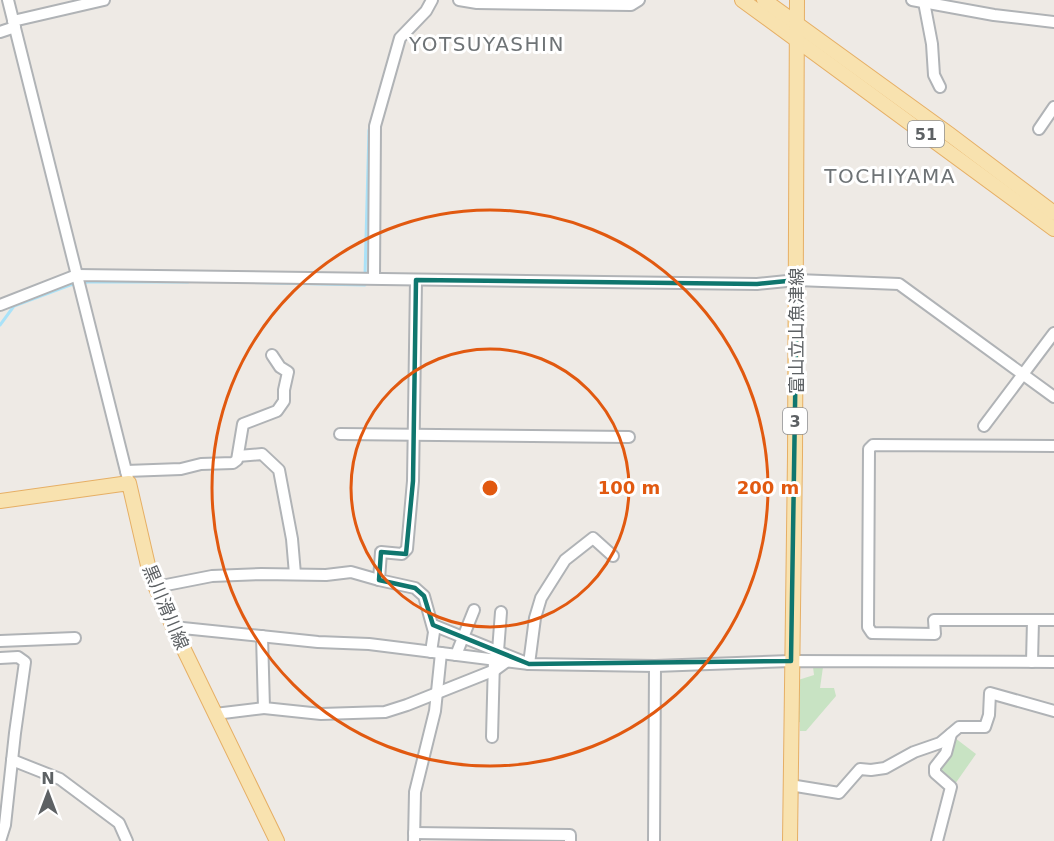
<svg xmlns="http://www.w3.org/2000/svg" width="1054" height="841" viewBox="0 0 1054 841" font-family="'DejaVu Sans','Noto Sans JP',sans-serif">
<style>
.green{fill:#c8e3c3}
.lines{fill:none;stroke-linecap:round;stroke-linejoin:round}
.stream{stroke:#aae2f8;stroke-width:3}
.minor-casing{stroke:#b0b3b6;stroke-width:14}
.major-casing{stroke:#e6af65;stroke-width:16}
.minor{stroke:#fff;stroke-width:10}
.major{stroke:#f8e2af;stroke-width:14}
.marked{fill:none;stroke:#0f766e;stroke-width:4.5;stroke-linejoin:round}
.ring{fill:none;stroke:#e15910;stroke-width:3}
.labels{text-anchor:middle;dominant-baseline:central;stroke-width:6;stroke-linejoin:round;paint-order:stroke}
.shield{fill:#fff;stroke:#8e9092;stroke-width:1.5}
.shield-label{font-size:16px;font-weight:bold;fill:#5d6164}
.street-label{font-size:18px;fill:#5d6164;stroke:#fff}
.neighbourhood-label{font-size:20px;letter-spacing:1.5px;fill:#6e7376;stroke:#fff}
.centre{fill:#e15910;stroke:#fff;stroke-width:3}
.ring-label{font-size:18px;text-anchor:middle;font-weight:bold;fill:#e15910;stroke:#fff;stroke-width:6;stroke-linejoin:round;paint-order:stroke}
</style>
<rect width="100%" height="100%" fill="#eeeae5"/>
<g class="green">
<polygon points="813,667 823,667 820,688 834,688 836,696 806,731 800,731 800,722 795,723 795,681 814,675"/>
<polygon points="955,738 976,754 955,784 940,774 938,770 950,754"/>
</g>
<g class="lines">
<g class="stream">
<polyline points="365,275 369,130"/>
<polyline points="237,282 365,285 365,282"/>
<polyline points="0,325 14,306 70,285 88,282 188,282"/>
</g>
<g class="minor-casing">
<g id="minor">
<polyline points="8,0 129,483"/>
<polyline points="459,0 477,3 631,5 639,0"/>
<polyline points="912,0 994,15 1054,22"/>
<polyline points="924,2 932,44 934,75 940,87"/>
<polyline points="13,21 104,0"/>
<polyline points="0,32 15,27"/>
<polyline points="1039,129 1054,107"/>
<polyline points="374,278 375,126 400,38 426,11 432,0"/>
<polyline points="416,280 413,481 407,549 402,554 381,552 379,580 415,588 424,596 434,632 431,652"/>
<polyline points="0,305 77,275 757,284 797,280 899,284 1054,397"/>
<polyline points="984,426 1054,333"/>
<polyline points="340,434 629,437"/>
<polyline points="1054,446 873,445 869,449 868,627 872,633 935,634 934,620 1054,620"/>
<polyline points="238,456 262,454 279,470 292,539 295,574"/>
<polyline points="126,471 181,469 201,464 233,463 237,460 243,424 277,411 284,401 284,390 288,372 280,367 272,355"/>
<polyline points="156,587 212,576 261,574 326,575 351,572 379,580"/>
<polyline points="433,625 529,664 535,618 541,598 565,560 593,538 613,556"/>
<polyline points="173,627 318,642 369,644 529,664 655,666 791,661 1054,662"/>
<polyline points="262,636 264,708 321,714 385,712 407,705 495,670 506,662"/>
<polyline points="0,641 75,638"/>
<polyline points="456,655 474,610"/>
<polyline points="0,658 18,657 25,662 15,733 5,825 0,841"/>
<polyline points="1032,662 1033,620"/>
<polyline points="215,714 264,708"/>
<polyline points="492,737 494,660 498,651 501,612"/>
<polyline points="12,760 60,779 119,823 127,841"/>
<polyline points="790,785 839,793 860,769 871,770 885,768 914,752 940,743 959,727 985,727 989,715 990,693 1054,711"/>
<polyline points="414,833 570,835 570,841"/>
<polyline points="414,841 415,792 435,711 441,653"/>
<polyline points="654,841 655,666"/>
<polyline points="937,841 951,787 935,773 935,767 946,753 951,734"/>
</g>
</g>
<g class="major-casing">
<g id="major">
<polyline points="742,0 1054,229"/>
<polyline points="764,0 949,134 1054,213"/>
<polyline points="0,501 129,483 150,574 173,627 277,841"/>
<polyline points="790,841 795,456 797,0"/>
</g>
</g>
<use href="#minor" class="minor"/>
<use href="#major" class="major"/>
</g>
<path class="marked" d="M416,280L757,284L797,280L791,661L529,664L433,625L424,596L415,588L379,580L381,552L406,554L413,481Z"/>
<g class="ring">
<circle cx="490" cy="488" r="139"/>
<circle cx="490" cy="488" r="278"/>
</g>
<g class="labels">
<g class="shield">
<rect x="908" y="121" width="36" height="26" rx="4.5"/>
<rect x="783" y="408" width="24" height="26" rx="4.5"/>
</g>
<g class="shield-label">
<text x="926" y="134">51</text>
<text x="795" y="421">3</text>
</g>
<g class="street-label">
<text transform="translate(796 331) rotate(-90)">富山立山魚津線</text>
<text transform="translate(166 607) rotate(67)">黒川滑川線</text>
</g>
<g class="neighbourhood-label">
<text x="487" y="44">YOTSUYASHIN</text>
<text x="890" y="176">TOCHIYAMA</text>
</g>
</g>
<circle cx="490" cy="488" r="9" class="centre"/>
<g class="ring-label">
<text x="629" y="494">100 m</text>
<text x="768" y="494">200 m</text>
</g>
<g transform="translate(48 793)" stroke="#ffffff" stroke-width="4.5" paint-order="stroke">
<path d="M0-4.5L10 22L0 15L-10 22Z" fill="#5d6164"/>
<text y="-9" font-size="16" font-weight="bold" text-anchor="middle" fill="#5d6164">N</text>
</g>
</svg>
